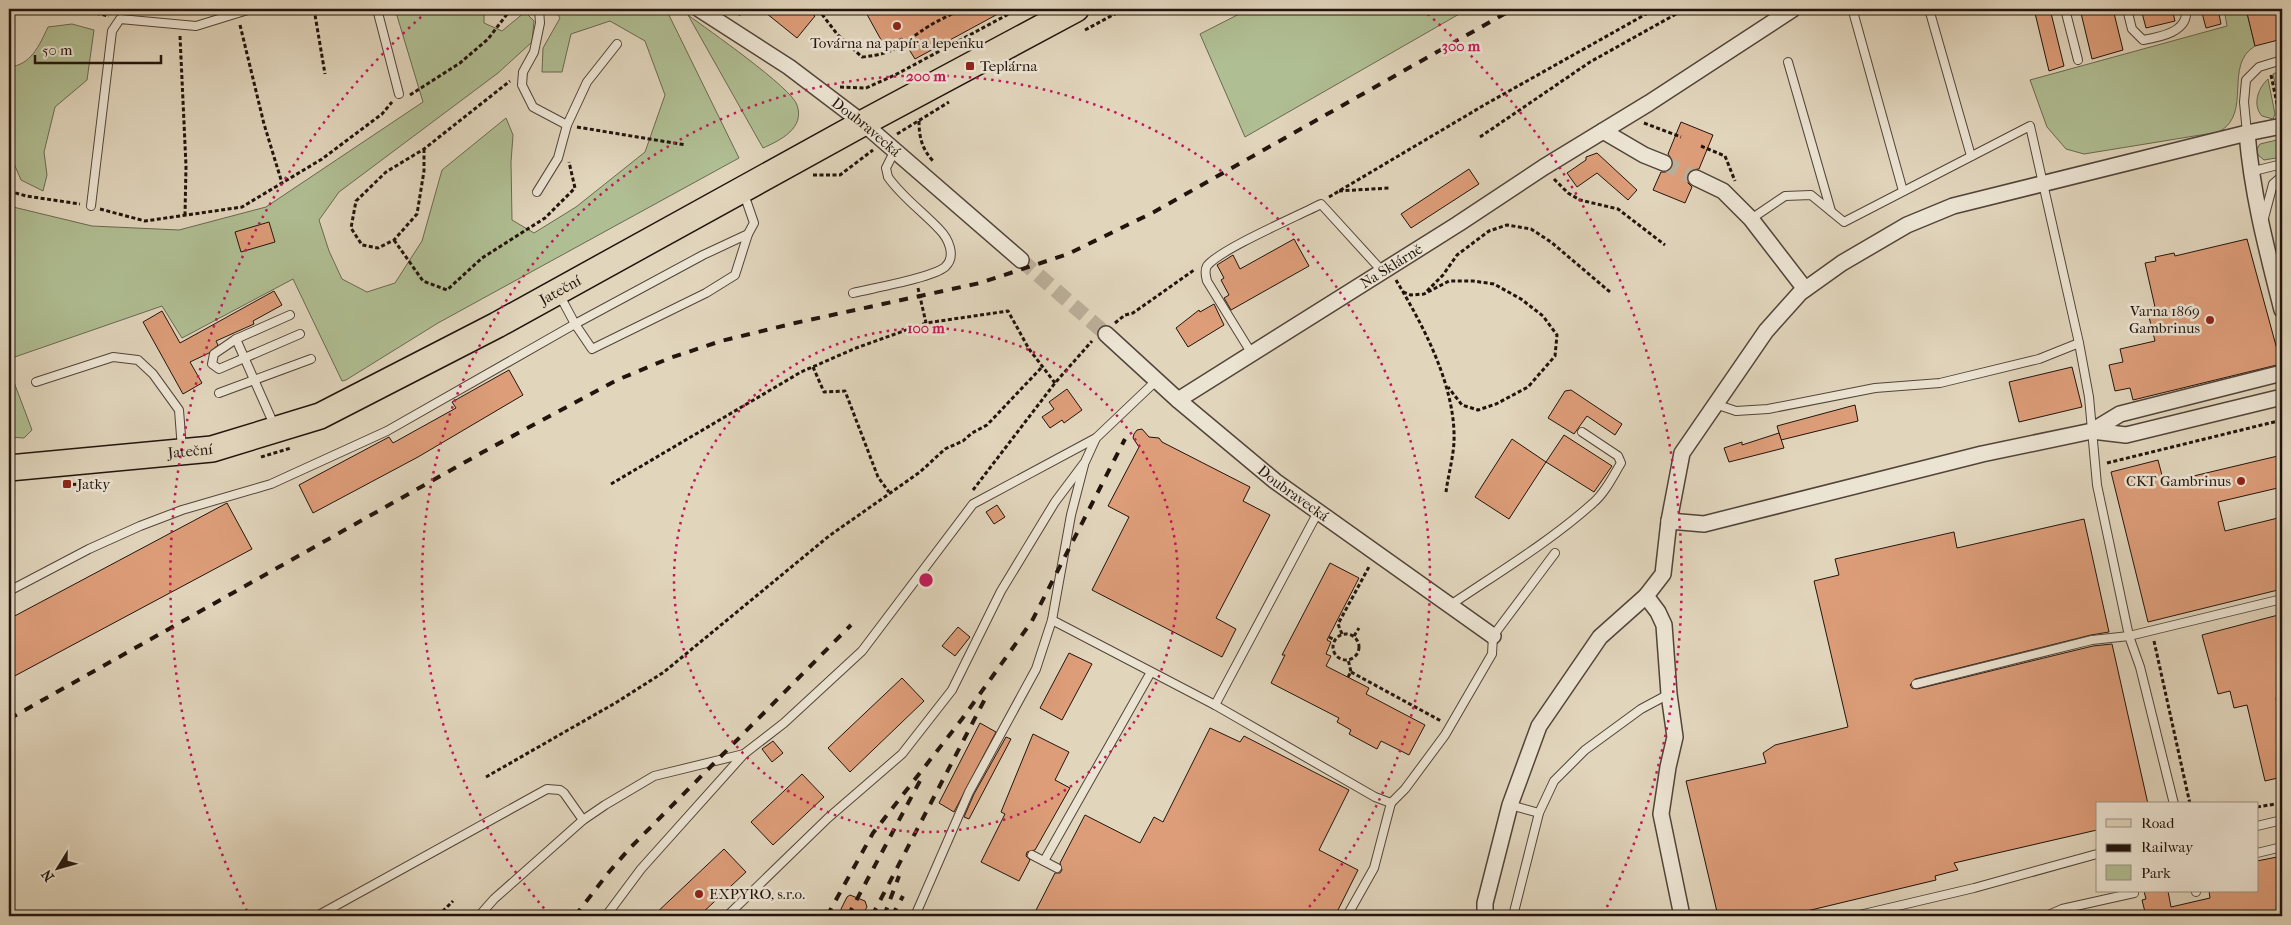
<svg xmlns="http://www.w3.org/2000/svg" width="2291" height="925" viewBox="0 0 2291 925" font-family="'IM FELL French Canon',serif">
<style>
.green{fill:#b0be93;stroke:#696950}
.building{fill:#dd9d79;stroke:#22140d}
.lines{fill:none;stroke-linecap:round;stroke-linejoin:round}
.street-tunnel{stroke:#bbae99;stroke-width:15;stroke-dasharray:15 8;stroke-linecap:butt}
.lane-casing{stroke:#524439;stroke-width:10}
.street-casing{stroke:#524439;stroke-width:18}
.primary-casing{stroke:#22140d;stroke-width:28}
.path{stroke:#22140d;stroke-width:3;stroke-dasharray:4 2.5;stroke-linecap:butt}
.lane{stroke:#ece4d3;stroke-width:8}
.street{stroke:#ece4d3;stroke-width:15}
.primary{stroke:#e1d5bc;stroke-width:25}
.rail{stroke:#22140d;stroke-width:4;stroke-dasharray:9 9;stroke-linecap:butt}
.ring{fill:none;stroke:#c2185b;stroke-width:2.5;stroke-dasharray:2.5 5}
.poi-dot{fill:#8f2418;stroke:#ece4d3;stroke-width:2}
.labels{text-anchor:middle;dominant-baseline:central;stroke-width:5;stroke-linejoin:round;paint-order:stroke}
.poi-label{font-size:15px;fill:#22140d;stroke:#ece4d3;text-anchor:start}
.street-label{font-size:15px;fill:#22140d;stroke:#ece4d3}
.centre{fill:#c2185b;stroke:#ece4d3;stroke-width:2.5}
.ring-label{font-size:15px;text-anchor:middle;font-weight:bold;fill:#c2185b;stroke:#ece4d3;stroke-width:5;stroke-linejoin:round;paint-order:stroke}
</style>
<rect width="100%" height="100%" fill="#e1d5bc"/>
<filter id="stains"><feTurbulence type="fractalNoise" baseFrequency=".004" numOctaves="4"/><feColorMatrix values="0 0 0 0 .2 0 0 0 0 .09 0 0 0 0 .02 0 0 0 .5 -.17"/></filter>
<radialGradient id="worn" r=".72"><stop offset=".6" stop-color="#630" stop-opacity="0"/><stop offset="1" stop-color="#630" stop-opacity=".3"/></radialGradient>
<g class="green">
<polygon points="395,9 484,9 484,23 502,31 525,12 534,21 532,42 498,73 339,192 319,220 329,251 342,279 367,292 395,283 422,241 442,170 506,118 513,135 511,162 512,220 534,233 576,207 645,152 665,95 645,41 610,21 571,34 562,72 542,72 543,48 560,18 554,9 666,9 739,158 438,323 346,380 342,381 293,279 182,338 162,306 9,359 9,206 92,226 179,230 266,207 423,102"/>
<polygon points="1249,9 1468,9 1245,137 1200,34"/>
<path d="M2224,9H2246L2255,46C2223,65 2253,113 2219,132L2084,154L2066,149L2047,127L2030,80L2227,26Z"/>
<path d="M688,15C707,29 792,88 797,105C805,128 781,140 763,148Z"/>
<path d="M72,24L94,30L87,80L55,107L44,152L47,175L43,191L21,180L9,152V67C31,65 39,46 48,27Z"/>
<polygon points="2282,70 2282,112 2273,74"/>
<path d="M2268,79L2275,114L2273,119L2262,116C2252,105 2258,88 2268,79Z"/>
<polygon points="2281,139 2282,157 2264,160 2258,155 2257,149 2260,144"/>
<polygon points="9,369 32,430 24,438 9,437"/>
</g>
<g class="building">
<polygon points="761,9 806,9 815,16 797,38"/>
<polygon points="864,9 1007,9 915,59 902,38 885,47"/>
<polygon points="2034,9 2050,9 2064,66 2049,71"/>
<polygon points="2080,9 2113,9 2123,50 2092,59"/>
<polygon points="2141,9 2172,9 2175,21 2146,28"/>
<polygon points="2201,9 2218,9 2221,24 2206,28"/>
<polygon points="2246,9 2282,9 2282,39 2255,46"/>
<polygon points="1681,122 1713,135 1699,169 1691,170 1687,174 1688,183 1692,187 1685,203 1653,190 1661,172 1666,172 1672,167 1673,161 1668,154"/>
<polygon points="1597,153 1637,190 1628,200 1597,173 1577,187 1567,173 1586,160 1586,157"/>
<polygon points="1469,169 1479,184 1411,228 1401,214"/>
<polygon points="269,222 275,242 241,252 235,232"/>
<polygon points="1294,239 1309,266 1231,310 1224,298 1229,295 1221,280 1224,278 1217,265 1233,255 1240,269"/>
<polygon points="2247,239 2281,364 2133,400 2130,388 2115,391 2109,365 2123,362 2120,349 2155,341 2147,309 2155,307 2145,263 2156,261 2155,257 2174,253 2175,256"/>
<polygon points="274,291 282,305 253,321 254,324 216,341 218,345 209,353 190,362 202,383 183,394 143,322 162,311 180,343"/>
<polygon points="1214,304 1224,325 1188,347 1176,328 1199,310 1200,312"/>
<polygon points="2072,367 2082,407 2019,422 2009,382"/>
<polygon points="509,370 523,395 418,457 313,513 299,485 389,437 393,443 456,408 452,402"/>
<polygon points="1067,389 1082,410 1064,423 1062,420 1050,428 1042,417 1054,409 1049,402"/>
<polygon points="1571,390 1622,424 1615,435 1587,416 1574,434 1548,418 1565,391"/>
<polygon points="1855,405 1858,421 1781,440 1777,426"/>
<polygon points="1142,429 1149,437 1159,438 1162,442 1250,487 1243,501 1270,515 1216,618 1236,629 1222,657 1092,590 1129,517 1108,506 1139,447 1133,438 1134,434 1137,430"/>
<polygon points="1779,433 1784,448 1729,462 1724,448 1742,442 1742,445"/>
<polygon points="1564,435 1612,466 1594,492 1546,462 1509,519 1475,497 1512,439 1546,462"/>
<polygon points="2282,455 2282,487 2218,502 2225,531 2282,517 2282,589 2148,622 2111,472 2158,460 2164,483"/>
<polygon points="227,503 252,549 9,679 9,619"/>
<polygon points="997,505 1005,517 994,524 986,512"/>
<polygon points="2084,519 2109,632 2091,635 1915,679 1910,685 1912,688 1917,689 2093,646 2112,644 2148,804 2097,804 2097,830 1954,863 1958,870 1935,876 1936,880 1786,916 1718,916 1686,781 1766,763 1763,753 1775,745 1848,727 1814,581 1839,575 1835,559 1954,532 1957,548"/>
<polygon points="1330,563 1359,578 1327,640 1331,642 1326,654 1331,656 1326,666 1369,688 1366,694 1425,725 1409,755 1381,741 1377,749 1349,734 1351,730 1337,722 1339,718 1271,683 1285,655 1282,655"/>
<polygon points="2282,614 2282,696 2276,698 2282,725 2282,777 2265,781 2247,705 2234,708 2230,691 2218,694 2202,635"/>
<polygon points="958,627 970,637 955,656 942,646"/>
<polygon points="1069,653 1092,664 1062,720 1040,708"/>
<polygon points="902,678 924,701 850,772 828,748"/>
<polygon points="980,723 996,732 954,812 939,803"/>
<polygon points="1210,728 1240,742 1244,736 1349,790 1319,850 1358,870 1335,916 1033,916 1055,873 1060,873 1062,870 1060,863 1085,815 1140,843 1154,817 1163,822"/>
<polygon points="1033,734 1069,752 1055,780 1070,788 1035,850 1027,852 1026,856 1030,860 1019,881 981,862 1005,814 1001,812"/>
<polygon points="1006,737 1011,739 969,819 964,817 974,794"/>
<polygon points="773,741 783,753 772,762 762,749"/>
<polygon points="802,774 824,797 773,845 751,822"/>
<polygon points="724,849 746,872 699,916 653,916"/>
<polygon points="2282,856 2282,916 2146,916 2142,900 2146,899 2144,891 2168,891 2171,907 2210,898 2209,891 2257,891 2257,861"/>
<polygon points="850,895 865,901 867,907 862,916 842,916 841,909 847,897"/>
</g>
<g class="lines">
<g class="street-tunnel">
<polyline points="1664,163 1696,178"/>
<polyline points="1021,260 1106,334"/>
</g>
<g class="lane-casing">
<g id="lane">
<polyline points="377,9 399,94"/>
<polyline points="539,9 540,23 534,52 523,72 522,85 533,107 567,125"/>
<polyline points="1929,9 1971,156"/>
<polyline points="2065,9 2078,60"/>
<path d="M2127,9L2132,29L2143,40C2160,37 2189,32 2186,9"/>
<polyline points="1854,15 1903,191"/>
<polyline points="1788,62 1831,211"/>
<polyline points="2247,133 2244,102 2246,80 2259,67 2282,60"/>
<polyline points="2250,172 2282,164"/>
<polyline points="537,192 558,158 567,125 587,82 617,44"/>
<polyline points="91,206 112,31 120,19 196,26 251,9"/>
<polyline points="2264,218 2273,184 2282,176"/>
<polyline points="1751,219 1785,196 1811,195 1844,222 2030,126 2079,343 2089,397 2097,485 2129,636 2282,599"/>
<path d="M853,293C873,288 932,278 945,267C957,256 948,238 939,229C922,211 902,197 888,177L886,168L895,150"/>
<polyline points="559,294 575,324 592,349 706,293 735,275 748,234"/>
<polyline points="236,339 214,354 212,364 219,369 300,334"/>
<path d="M1252,354L1207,281C1206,276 1204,271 1207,266C1220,249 1298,216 1321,204L1383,272"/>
<polyline points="36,382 113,357 138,360 153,374 179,410 182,449"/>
<polyline points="219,393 311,359"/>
<polyline points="1715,404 1736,411 1768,409 1875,388 1940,383 2039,359 2079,343"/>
<polyline points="275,427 236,339 290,315"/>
<polyline points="9,591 89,549 140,526 182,510 271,484 387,431 575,324 703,255 748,234 754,223 744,194"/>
<path d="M1449,606C1496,574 1551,541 1593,503C1605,493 1613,476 1621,463L1618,456L1582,432"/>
<polyline points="1052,620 1215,705 1375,797 1391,803 1405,789 1445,735 1492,654 1493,636 1555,553"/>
<polyline points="1916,684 2092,640 2129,636 2140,667 2174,804"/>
<polyline points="1215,705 1318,512"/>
<polyline points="1510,805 1539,813"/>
<polyline points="2257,826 2282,820"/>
<polyline points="2257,853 2282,847"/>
<polyline points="1032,855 1057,868"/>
<polyline points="1044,861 1151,672"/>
<polyline points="2196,891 2196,892"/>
<polyline points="317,916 547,789 560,790 564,793 583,820"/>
<polyline points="479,916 494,899 583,820 605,805 654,776 744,754"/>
<polyline points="606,916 641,869 744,754 784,723 862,651 973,504 1096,438"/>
<polyline points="727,916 828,818 902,754 952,690 1001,591 1055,502 1085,462 1096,438 1157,380"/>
<polyline points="915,916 969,792 1036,669 1052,620 1071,515 1084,465"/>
<polyline points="1347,916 1374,868 1391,803"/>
<polyline points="1513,916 1539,813 1554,781 1585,750 1641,709 1669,694"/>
<polyline points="1855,916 1974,888 2097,854"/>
<polyline points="2046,916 2062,909 2134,893"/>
</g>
</g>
<g class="street-casing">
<g id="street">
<path id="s1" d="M699,9L789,67L863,123L1021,260"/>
<path d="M2282,126L2247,133C2252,194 2267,251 2282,310"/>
<polyline points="1603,131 1644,155 1664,163"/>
<polyline points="1696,178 1723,191 1751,219 1805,289"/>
<path id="s2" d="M1106,334L1178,400L1275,481L1493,636"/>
<path id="s3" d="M1178,400L1458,224L1544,167L1649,103L1793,9"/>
<polyline points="2092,431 2120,414 2282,373"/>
<polyline points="1669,521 1704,524 1982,454 2092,431 2126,435 2282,397"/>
<polyline points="1646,596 1658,612 1664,625 1669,694 1675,737 1668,767 1661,814 1682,916"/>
<polyline points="1485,916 1485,903 1510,805 1539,726 1600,637 1646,596 1663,574 1669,521 1682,453 1766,331 1800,293 1842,263 1907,225 1953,206 2247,133"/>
</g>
</g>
<g class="primary-casing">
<g id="primary">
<path id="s4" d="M9,468L212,449L320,416L497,325L863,123L1076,9"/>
</g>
</g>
<g class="path">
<polyline points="77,9 109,16"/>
<polyline points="314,9 325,74"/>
<polyline points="732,9 741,15"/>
<path d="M818,9L837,34L862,57C897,54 902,43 929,26C939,20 950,15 961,9"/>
<polyline points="1110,9 1113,15"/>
<polyline points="240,25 264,124 282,183"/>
<polyline points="1085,30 1124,9"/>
<polyline points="180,36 186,166 185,215"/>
<polyline points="2271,75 2279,113"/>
<polyline points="840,87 866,88 895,75 1018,9"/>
<polyline points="410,95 460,63 488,39 511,9"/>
<path d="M919,121C919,137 922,149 933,161"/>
<polyline points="1644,123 1681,137"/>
<polyline points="577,127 686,145"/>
<polyline points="897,134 949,102"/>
<polyline points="1480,137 1590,62 1685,9"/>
<polyline points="1701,146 1725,156 1735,181"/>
<polyline points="424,149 424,171 417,214 394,240 378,248 362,245 351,228 356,201 386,172 424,149 510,81"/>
<polyline points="813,175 840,175 873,150"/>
<polyline points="1554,179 1568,193 1580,200 1618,209 1665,245"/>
<polyline points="9,191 26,196 80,204"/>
<polyline points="1339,191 1389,188"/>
<polyline points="1329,197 1486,104 1655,9"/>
<polyline points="100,209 145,221 242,207 322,159 382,114 392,102"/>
<polyline points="2279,210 2282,224"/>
<polyline points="394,240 423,281 447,290 482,258 545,218 575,188 569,162"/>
<path d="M1396,280C1424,327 1456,387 1454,442C1453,459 1448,476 1446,492"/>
<polyline points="918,288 926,323"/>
<polyline points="1427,291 1443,275 1457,255 1489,231 1507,225 1531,229 1551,242 1610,292"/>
<polyline points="1403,292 1411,295 1424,294 1449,281 1473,281 1494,284 1521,299 1543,316 1557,335 1555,356 1528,387 1496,404 1478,410 1462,405 1448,387"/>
<polyline points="1115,323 1125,315 1133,313 1194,270"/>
<polyline points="813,367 824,392 845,391 878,477 889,492"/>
<polyline points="261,457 291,448"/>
<polyline points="2107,463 2282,420"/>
<polyline points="611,484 801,372 856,348 926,323 1008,311 1029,349 1055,383"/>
<polyline points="66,485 92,483"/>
<polyline points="973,490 1055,383 1092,341"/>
<polyline points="1342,634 1338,624 1370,565"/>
<circle cx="1346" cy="647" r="13"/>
<polyline points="1354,636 1359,628"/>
<polyline points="1329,637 1335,640"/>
<polyline points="2154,641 2190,804"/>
<polyline points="1351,672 1441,721"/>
<polyline points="1348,677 1351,672 1348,659"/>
<polyline points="486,777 617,702 664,672 829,536 920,472 945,449 963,441 972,433 987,425 1042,367"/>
<polyline points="2257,807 2282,803"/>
<polyline points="438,916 453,901"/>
</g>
<use href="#lane" class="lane"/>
<use href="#street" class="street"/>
<use href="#primary" class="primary"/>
<g class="rail">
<polyline points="9,719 483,452 617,380 670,358 721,341 795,323 980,283 1068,254 1154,212 1513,9"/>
<polyline points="575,916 609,872 630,848 851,625"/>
<polyline points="827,916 873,833 962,719 1032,621 1125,439"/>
<polyline points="848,916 922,777"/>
<polyline points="872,916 986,697"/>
<polyline points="884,916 899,876"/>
<polyline points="892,916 903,896"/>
</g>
</g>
<g class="ring">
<circle cx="926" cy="580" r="252"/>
<path d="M549 914A504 504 0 1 1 1303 914"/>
<path d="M247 911A756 756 0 0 1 430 9M1422 9A756 756 0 0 1 1605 911"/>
</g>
<g class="poi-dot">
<circle cx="897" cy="26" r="5"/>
<rect x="965" y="61" width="10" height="10" rx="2.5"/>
<circle cx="2210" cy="320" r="5"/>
<circle cx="2241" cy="481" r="5"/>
<rect x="62" y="479" width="10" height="10" rx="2.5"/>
<circle cx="699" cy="894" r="5"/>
</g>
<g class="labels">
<g class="poi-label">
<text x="897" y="43" text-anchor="middle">Továrna na papír a lepenku</text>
<text x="980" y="66">Teplárna</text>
<text x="2200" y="311" text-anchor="end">Varna 1869<tspan x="2200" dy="17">Gambrinus</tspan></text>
<text x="2231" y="481" text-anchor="end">CKT Gambrinus</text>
<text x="77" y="484">Jatky</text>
<text x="709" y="894">EXPYRO, s.r.o.</text>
</g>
<g class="street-label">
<text stroke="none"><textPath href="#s1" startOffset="205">Doubravecká</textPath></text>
<text stroke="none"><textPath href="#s3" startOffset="252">Na Sklárně</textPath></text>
<text stroke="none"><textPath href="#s4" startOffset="588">Jateční</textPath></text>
<text stroke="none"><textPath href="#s4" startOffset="182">Jateční</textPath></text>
<text stroke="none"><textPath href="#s2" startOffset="246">Doubravecká</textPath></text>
</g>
</g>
<circle cx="926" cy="580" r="8" class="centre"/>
<g class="ring-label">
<text x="1461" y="51">300 m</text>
<text x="926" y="81">200 m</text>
<text x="926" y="333">100 m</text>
</g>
<rect width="2291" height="925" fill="none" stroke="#e1d5bc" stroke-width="30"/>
<rect x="10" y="10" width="2271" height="905" fill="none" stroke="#22140d" stroke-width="2.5"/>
<rect x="15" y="15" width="2261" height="895" fill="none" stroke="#22140d"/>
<rect x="2096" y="802" width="162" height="90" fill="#ece4d3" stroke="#9b9184"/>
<rect x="2106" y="819" width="25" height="8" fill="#e1d5bc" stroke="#9b9184"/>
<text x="2141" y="828" font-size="15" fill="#22140d">Road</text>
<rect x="2106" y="844" width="25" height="8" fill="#22140d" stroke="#9b9184"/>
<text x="2141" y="852" font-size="15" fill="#22140d">Railway</text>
<rect x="2106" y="865" width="25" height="15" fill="#b0be93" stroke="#9b9184"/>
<text x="2141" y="878" font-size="15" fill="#22140d">Park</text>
<g transform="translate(58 868) rotate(233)" stroke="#ece4d3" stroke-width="4" paint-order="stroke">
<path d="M0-4L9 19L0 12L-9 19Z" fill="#22140d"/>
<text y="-8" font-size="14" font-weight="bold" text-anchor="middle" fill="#22140d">N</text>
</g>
<path d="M35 55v8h126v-8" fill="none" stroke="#22140d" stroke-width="2.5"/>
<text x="42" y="55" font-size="15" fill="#22140d" stroke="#ece4d3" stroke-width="4" paint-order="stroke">50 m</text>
<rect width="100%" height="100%" filter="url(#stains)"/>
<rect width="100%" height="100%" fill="url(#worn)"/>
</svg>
